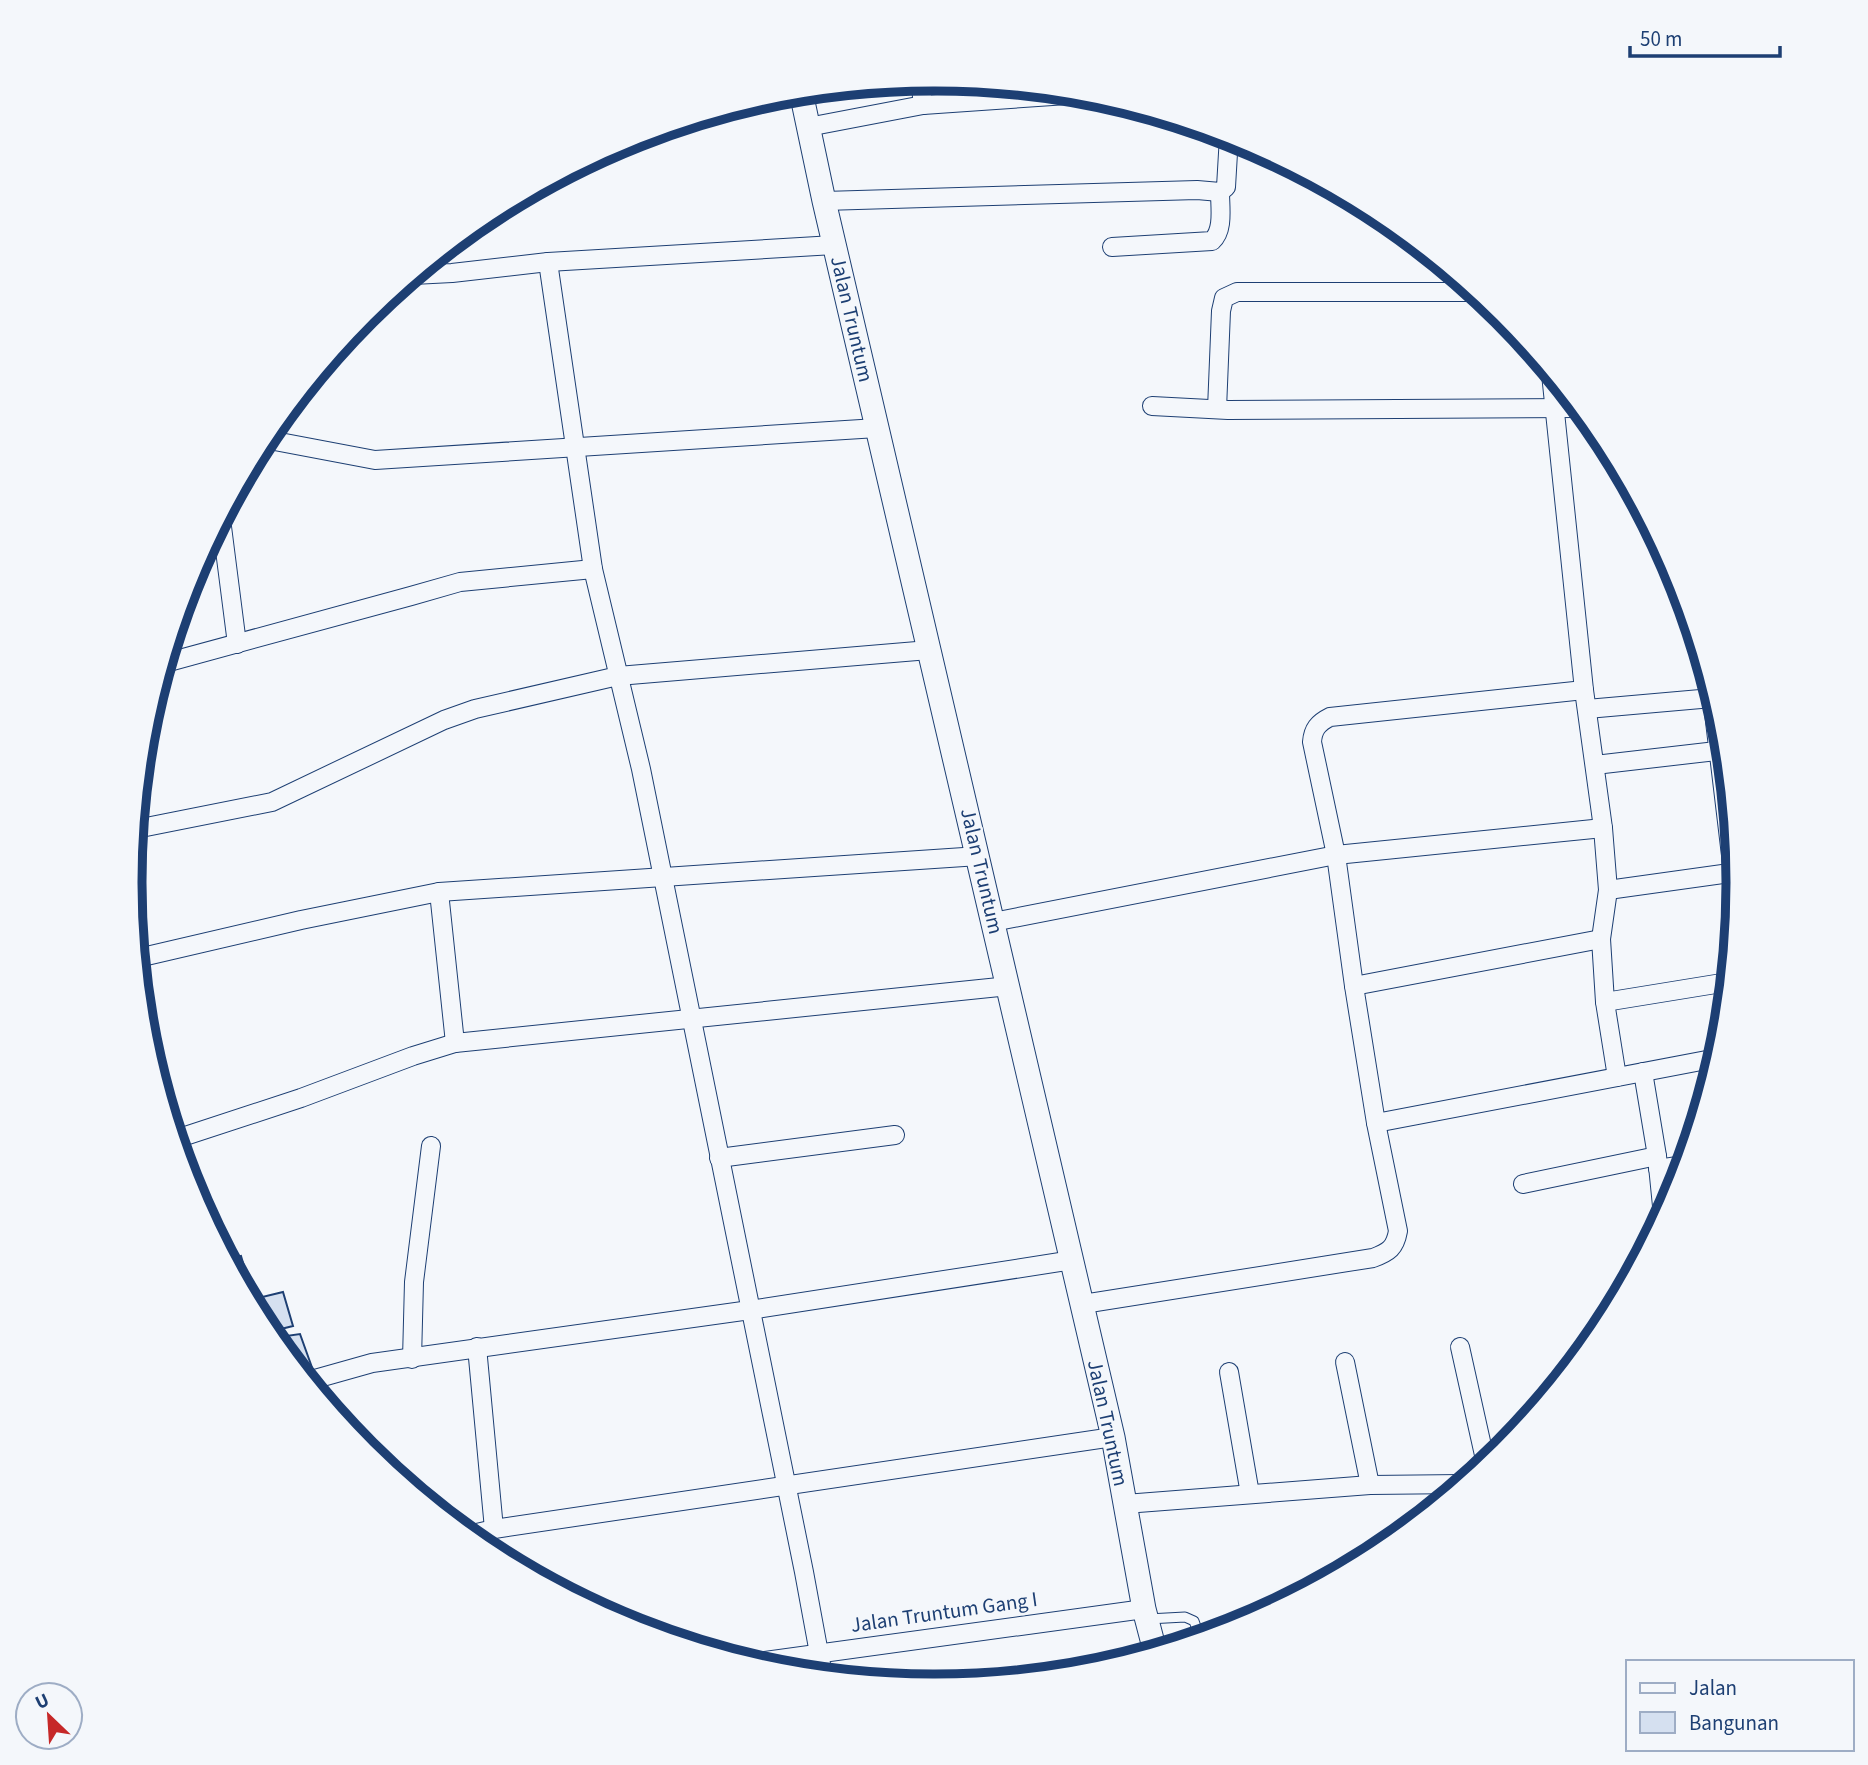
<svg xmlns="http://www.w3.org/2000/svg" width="1868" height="1765" viewBox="0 0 1868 1765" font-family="'Source Sans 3',sans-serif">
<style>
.building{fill:#d5e0f0;stroke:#1d3f73;stroke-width:2}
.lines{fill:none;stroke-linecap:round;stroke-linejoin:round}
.service-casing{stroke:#1d3f73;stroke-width:11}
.minor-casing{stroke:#1d3f73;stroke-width:20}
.tertiary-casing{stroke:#1d3f73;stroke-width:25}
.service{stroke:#f4f7fb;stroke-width:9}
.minor{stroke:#f4f7fb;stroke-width:18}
.tertiary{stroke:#f4f7fb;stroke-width:23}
.labels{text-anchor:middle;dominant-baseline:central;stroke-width:5;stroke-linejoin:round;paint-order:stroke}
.street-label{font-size:21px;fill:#1d3f73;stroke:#f4f7fb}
.rim{fill:none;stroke:#1d3f73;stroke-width:9}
</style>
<rect width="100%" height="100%" fill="#f4f7fb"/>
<g class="building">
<polygon points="219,1219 231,1255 227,1257 209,1223"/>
<polygon points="241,1256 251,1290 246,1292 229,1259"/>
<polygon points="283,1292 293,1326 281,1329 285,1339 276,1342 265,1329 250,1300"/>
<polygon points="300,1334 314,1373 305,1376 287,1355 292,1354 286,1336"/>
<polygon points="286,1342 290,1353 286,1354 278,1344"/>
</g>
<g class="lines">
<g class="service-casing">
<polyline id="service" points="1148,1619 1185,1617 1194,1621 1200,1638"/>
</g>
<g class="minor-casing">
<g id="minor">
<polyline points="920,80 923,105"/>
<polyline points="808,127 923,105 1067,95 1094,95"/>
<polyline points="824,201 1197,190 1220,192 1226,187 1229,136"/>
<path d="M1112,247L1212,241C1224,230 1220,208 1220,192"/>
<polyline points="548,262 593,569 641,769 804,1572 823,1675"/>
<polyline points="413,275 452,273 548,262 834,245"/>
<polyline points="1551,374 1584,690 1603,828 1608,890 1601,939 1605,1002 1617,1077"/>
<polyline points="1152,406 1228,410 1579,408"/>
<polyline points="1217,409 1221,311 1224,298 1237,292 1476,292"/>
<polyline points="264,439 375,460 877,428"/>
<polyline points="221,519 237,644"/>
<polyline points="165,663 411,596 460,582 593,569"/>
<polyline points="1711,688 1733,872"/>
<polyline points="1587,709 1712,698"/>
<polyline points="1595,765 1725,750"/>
<polyline points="136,829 272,802 444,720 475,709 618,676 929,650"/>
<polyline points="1608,890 1737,872"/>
<polyline points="439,892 455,1043"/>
<polyline points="993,922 1336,855 1603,828"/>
<polyline points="138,958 301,920 439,892 979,856"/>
<polyline points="1354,986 1601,939"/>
<polyline points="1605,1002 1728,982"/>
<polyline points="1643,1072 1657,1156 1663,1216"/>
<polyline points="1376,1123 1717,1058"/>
<polyline points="176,1139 301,1098 413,1056 455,1043 1009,986"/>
<polyline points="719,1158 895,1135"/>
<polyline points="1658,1169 1684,1165"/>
<polyline points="1523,1184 1657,1156"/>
<path d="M1083,1304L1373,1258C1389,1252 1395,1248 1398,1231L1376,1123L1354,986L1336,855L1312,742C1313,729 1318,723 1330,717L1584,690"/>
<polyline points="477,1347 494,1529"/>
<polyline points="1460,1347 1486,1464"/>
<polyline points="412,1359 414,1282 431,1146"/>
<polyline points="1345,1362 1370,1485"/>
<polyline points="1229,1372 1250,1494"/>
<polyline points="308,1381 372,1363 750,1310 1073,1260"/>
<polyline points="1125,1504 1370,1485 1462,1484"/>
<polyline points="468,1535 494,1529 1113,1437"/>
<polyline points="750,1663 1144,1609"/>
</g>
</g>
<g class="tertiary-casing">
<polyline id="tertiary" points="801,92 824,201 1113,1437 1144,1609 1155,1651"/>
</g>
<use href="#service" class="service"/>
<use href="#minor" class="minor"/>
<use href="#tertiary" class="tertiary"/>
</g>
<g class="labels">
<g class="street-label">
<text transform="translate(852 319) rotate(77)">Jalan Truntum</text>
<text transform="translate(982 871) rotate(77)">Jalan Truntum</text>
<text transform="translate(1108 1423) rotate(78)">Jalan Truntum</text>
<text transform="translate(944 1612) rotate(-8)">Jalan Truntum Gang I</text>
</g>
</g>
<path d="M0 0H1868V1765H0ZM933 91H935A791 791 0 0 1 1726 882V883A791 791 0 0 1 935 1674H933A791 791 0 0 1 142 883V882A791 791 0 0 1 933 91Z" fill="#f4f7fb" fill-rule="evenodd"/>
<path class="rim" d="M933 91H935A791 791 0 0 1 1726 882V883A791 791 0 0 1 935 1674H933A791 791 0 0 1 142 883V882A791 791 0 0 1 933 91Z"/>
<rect x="1626" y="1660" width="228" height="91" fill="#f4f7fb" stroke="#9eadc5" stroke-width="2"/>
<rect x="1640" y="1683" width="35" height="10" fill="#f4f7fb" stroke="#9eadc5" stroke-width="2"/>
<text x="1689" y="1695" font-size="21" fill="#1d3f73">Jalan</text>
<rect x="1640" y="1712" width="35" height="21" fill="#d5e0f0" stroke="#9eadc5" stroke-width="2"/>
<text x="1689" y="1730" font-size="21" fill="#1d3f73">Bangunan</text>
<g transform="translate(49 1716) rotate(335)"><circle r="33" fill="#f4f7fb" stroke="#9eadc5" stroke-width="2"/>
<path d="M0-5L12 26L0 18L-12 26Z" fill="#c62828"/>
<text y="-10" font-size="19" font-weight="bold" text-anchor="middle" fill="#1d3f73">U</text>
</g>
<path d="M1630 46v10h150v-10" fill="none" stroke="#1d3f73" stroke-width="3.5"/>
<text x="1640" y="46" font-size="21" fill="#1d3f73" stroke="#f4f7fb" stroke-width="5" paint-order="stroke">50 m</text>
</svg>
